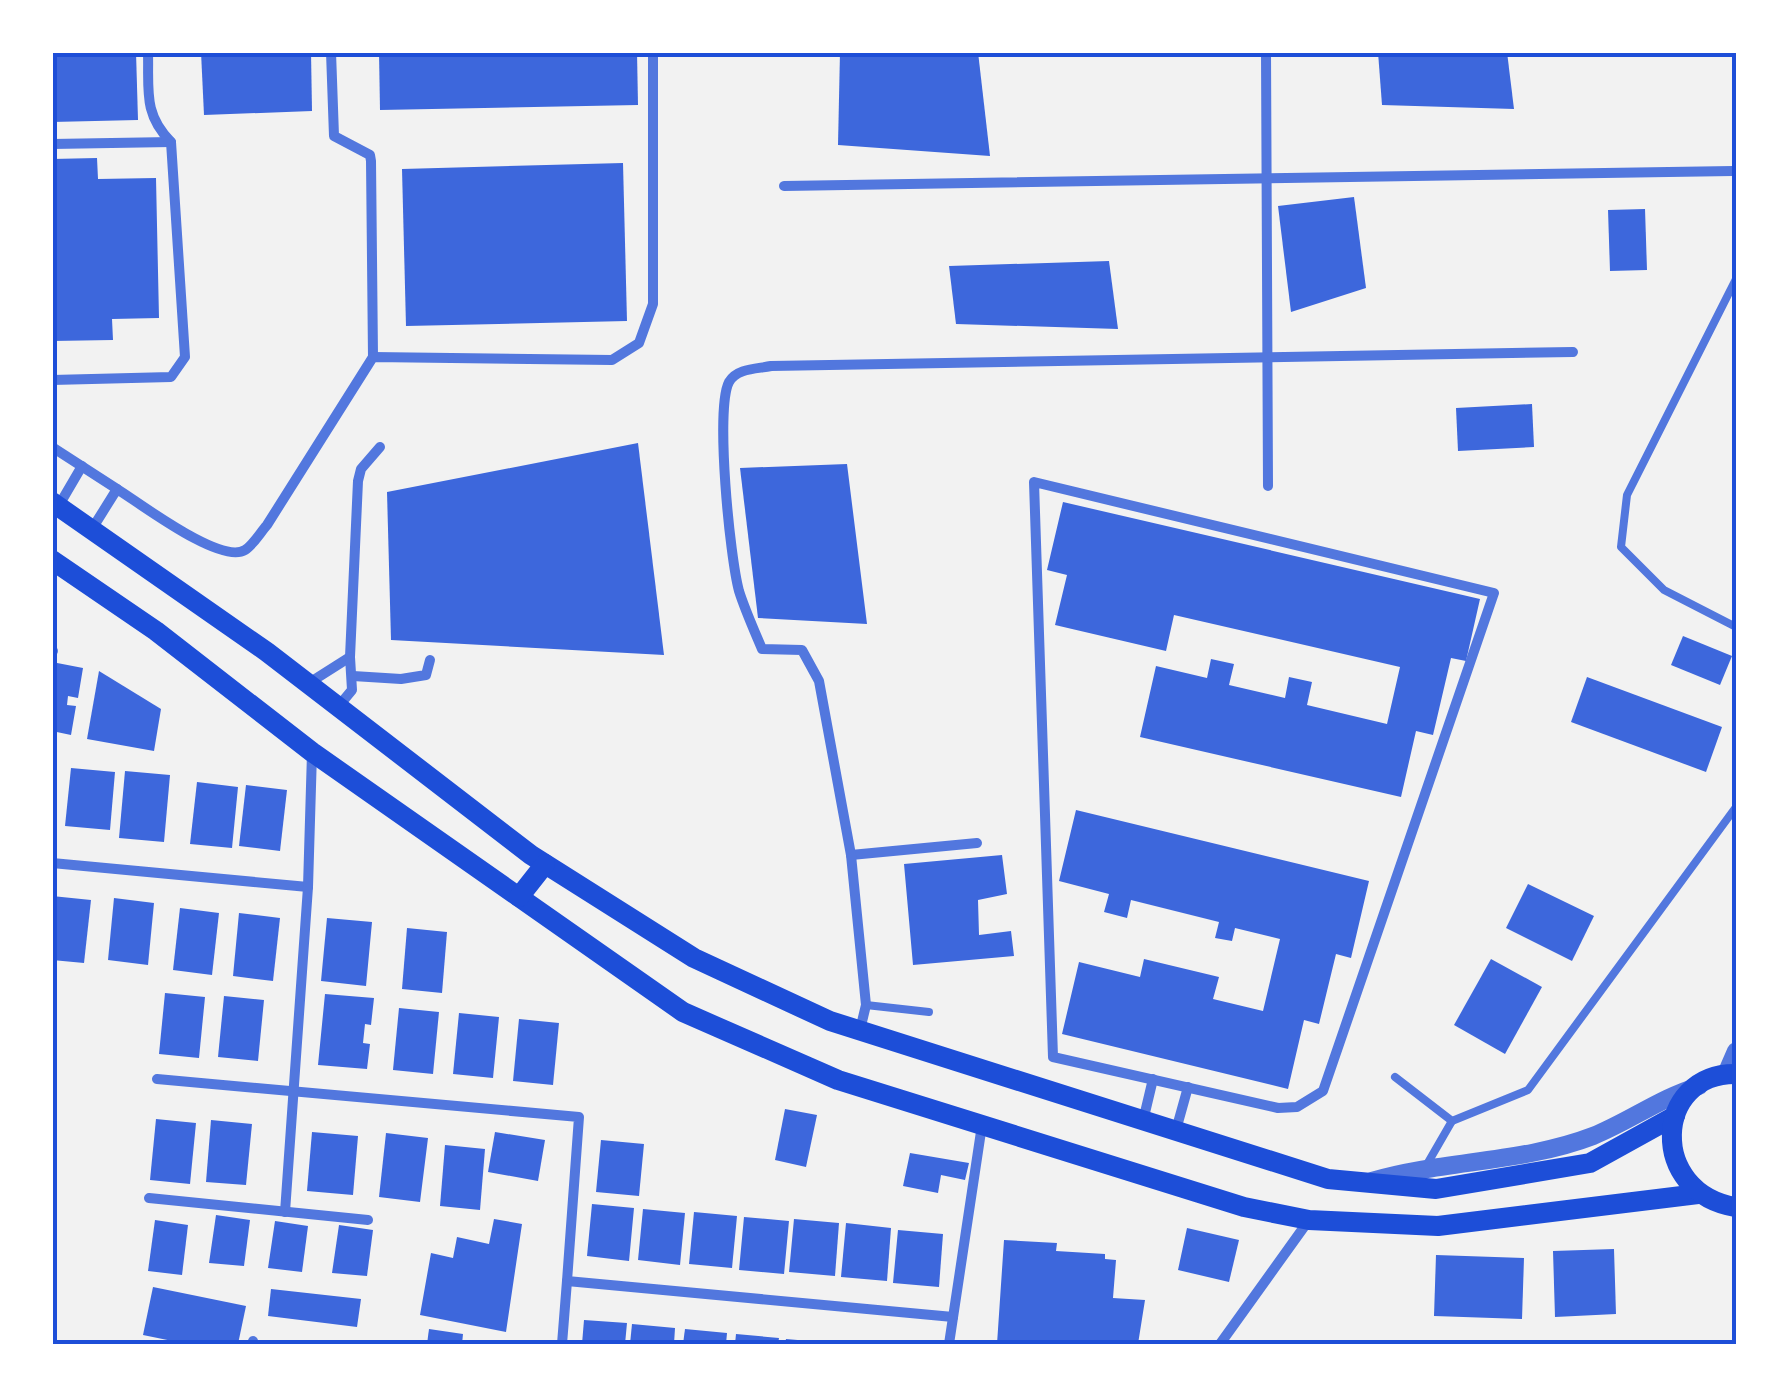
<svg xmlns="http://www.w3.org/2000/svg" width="1789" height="1397" viewBox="0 0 1789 1397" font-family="Overpass,sans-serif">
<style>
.building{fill:#3d67dc}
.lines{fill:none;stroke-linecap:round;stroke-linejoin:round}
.service{stroke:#5277de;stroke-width:8}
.minor{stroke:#5277de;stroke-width:10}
.tertiary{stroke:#5277de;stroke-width:18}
.secondary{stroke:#1d4ed8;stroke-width:20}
.neatline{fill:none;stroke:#1d4ed8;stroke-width:4}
</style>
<rect width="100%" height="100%" fill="#f2f2f2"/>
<g class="building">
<polygon points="52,52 136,52 138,120 52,122"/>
<polygon points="201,52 311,52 312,111 204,115"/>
<polygon points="379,52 637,52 638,105 380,110"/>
<polygon points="840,52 978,52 990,156 838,145"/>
<polygon points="1378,52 1507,52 1514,109 1382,105"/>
<polygon points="97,158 98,179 156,178 159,318 112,319 113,340 52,341 52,159"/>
<polygon points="623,163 627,321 406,326 402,169"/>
<polygon points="1354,197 1366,288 1291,312 1278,206"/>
<polygon points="1645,209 1647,270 1610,271 1608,210"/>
<polygon points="1109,261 1118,329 956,324 949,266"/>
<polygon points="1532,404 1534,447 1458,451 1456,408"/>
<polygon points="638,443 664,655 391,640 387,492"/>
<polygon points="847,464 867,624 758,618 740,468"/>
<polygon points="1063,502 1480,599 1466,661 1451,658 1433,735 1416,731 1401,797 1140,737 1156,666 1207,678 1211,659 1234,664 1229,685 1285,698 1289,677 1312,682 1307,705 1387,724 1400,667 1174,615 1166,651 1055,625 1067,575 1047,570"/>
<polygon points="1683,636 1732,656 1720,685 1671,665"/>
<polygon points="52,662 83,668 78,698 68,696 67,705 76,706 71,735 52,731"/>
<polygon points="99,671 161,709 154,751 87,739"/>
<polygon points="1587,677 1722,727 1706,772 1571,722"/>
<polygon points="71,768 115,772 110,830 65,826"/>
<polygon points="125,771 170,775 164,842 119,838"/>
<polygon points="197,782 238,787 232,848 190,844"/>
<polygon points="246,785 287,790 280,851 239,846"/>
<polygon points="1076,810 1369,881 1351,958 1336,954 1319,1024 1304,1020 1288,1089 1062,1034 1079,962 1140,977 1144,959 1219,977 1213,999 1263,1011 1280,939 1235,928 1232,941 1215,938 1219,922 1131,900 1127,918 1104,912 1109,894 1059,881"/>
<polygon points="1002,855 1007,894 978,900 979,935 1011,931 1014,956 913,965 904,864"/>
<polygon points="1528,884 1594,916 1572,961 1506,928"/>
<polygon points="52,896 91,900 84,963 52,960"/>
<polygon points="114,898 154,903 148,965 108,960"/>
<polygon points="180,908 219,913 212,975 173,970"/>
<polygon points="239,913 280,918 273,981 233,976"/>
<polygon points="327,918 372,922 366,986 321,981"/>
<polygon points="407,928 447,932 442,993 402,989"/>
<polygon points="1491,959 1542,987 1505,1054 1454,1025"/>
<polygon points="165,993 205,997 199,1058 159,1054"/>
<polygon points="325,994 374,998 371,1025 365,1024 363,1043 370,1044 367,1069 318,1065"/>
<polygon points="224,996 264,1000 258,1061 218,1057"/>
<polygon points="399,1008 439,1012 433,1074 393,1070"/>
<polygon points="459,1013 499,1017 493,1078 453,1074"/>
<polygon points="519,1019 559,1023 553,1085 513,1081"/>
<polygon points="785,1109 817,1115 806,1167 775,1160"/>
<polygon points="156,1119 196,1123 190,1184 150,1180"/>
<polygon points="211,1120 252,1124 246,1185 206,1182"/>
<polygon points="312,1132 358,1136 353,1195 307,1191"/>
<polygon points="495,1132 545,1140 538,1181 488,1172"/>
<polygon points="386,1133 428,1138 420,1202 379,1197"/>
<polygon points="601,1140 644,1144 639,1196 596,1192"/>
<polygon points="445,1145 485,1149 480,1210 440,1206"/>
<polygon points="910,1153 969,1163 965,1180 941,1175 938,1193 903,1186"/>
<polygon points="592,1204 634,1208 629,1261 587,1256"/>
<polygon points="643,1209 685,1213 680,1265 638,1260"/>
<polygon points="694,1212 737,1216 732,1268 689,1264"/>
<polygon points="216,1215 250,1220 244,1266 209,1263"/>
<polygon points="744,1217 789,1221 784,1274 739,1270"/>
<polygon points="494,1219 522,1224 506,1332 420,1315 431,1253 453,1258 457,1237 489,1244"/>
<polygon points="794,1219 839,1223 835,1276 789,1272"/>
<polygon points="155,1220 188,1225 182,1275 148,1271"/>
<polygon points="275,1221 308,1226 302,1272 268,1268"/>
<polygon points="846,1223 891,1228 887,1281 841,1277"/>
<polygon points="339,1225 373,1230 367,1276 332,1273"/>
<polygon points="1187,1228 1239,1240 1229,1282 1178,1270"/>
<polygon points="898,1230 943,1234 939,1287 893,1283"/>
<polygon points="1004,1240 1057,1243 1056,1251 1105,1254 1105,1259 1116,1260 1113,1298 1145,1300 1138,1344 997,1344"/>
<polygon points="1614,1249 1616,1314 1555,1317 1553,1251"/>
<polygon points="1436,1255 1524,1258 1522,1319 1434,1316"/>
<polygon points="153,1287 246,1306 238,1344 187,1344 143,1335"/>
<polygon points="271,1289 361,1299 357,1327 268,1316"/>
<polygon points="584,1320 627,1323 625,1344 582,1344"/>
<polygon points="632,1324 675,1328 674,1344 630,1344"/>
<polygon points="429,1329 463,1334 462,1344 427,1344"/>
<polygon points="685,1329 727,1333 726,1344 683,1344"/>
<polygon points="736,1334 779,1338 778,1344 735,1344"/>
<polygon points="786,1339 821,1342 821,1344 785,1344"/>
</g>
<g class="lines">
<g class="service">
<polyline points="1736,279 1627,495 1621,547 1664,590 1736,627"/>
<polyline points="866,1005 929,1012"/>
<polyline points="1395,1077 1452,1121 1528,1090 1736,807"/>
<polyline points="1426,1166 1452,1121"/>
</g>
<g class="minor">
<polyline points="331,52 334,136 370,155 371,161 373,357"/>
<polyline points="1266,52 1268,486"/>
<polyline points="52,144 171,142"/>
<polyline points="784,186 1733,171"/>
<path d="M52,380L171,377L185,357L171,142C143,114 149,90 148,52"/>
<polyline points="52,447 117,489"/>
<polygon points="1034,482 1494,593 1323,1091 1297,1107 1278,1108 1053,1057"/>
<polyline points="58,507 82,466"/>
<path d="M92,529L117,489C141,504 221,565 245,550C253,545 260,533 267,525L373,357L612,360L639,343L653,304V52"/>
<polyline points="52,651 53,651"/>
<polyline points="353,676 401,679 426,675 430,660"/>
<polyline points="309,683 350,657 358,481 361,469 380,447"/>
<polyline points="338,707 352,690 350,657"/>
<polyline points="851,855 977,843"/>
<polyline points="52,863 308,887"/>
<path d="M860,1030L866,1005L851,855L819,681L802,650L762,649C754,630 745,610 739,591C730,558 715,409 729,382C737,368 757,369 771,366L1573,352"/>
<polyline points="157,1079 579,1117 567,1281 953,1317"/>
<polyline points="1143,1121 1153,1079"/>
<polyline points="1176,1130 1188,1087"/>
<polyline points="149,1198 368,1220"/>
<polyline points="285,1212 308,887 312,753"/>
<polyline points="252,1344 253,1341"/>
<polyline points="562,1344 567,1281"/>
<polyline points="949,1344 982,1125"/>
<polyline points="1220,1344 1309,1220"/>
</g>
<g class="tertiary">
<polyline points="1726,1074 1736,1051"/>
<path d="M1372,1181C1444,1160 1523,1163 1593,1136C1630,1121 1660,1098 1699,1086"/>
</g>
<g class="secondary">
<polyline points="52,502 267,652 531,855 694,958 830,1021 1328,1179 1436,1189 1590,1163 1675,1116"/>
<polyline points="52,560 156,631 312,752 683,1012 838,1080 1244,1207 1309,1220 1438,1226 1698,1194"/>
<polyline points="519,897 545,864"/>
<path d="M1736,1074C1653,1073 1648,1193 1736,1207"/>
</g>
</g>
<rect width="1789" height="1397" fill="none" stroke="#ffffff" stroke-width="110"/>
<rect x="55" y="55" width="1679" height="1287" class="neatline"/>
</svg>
